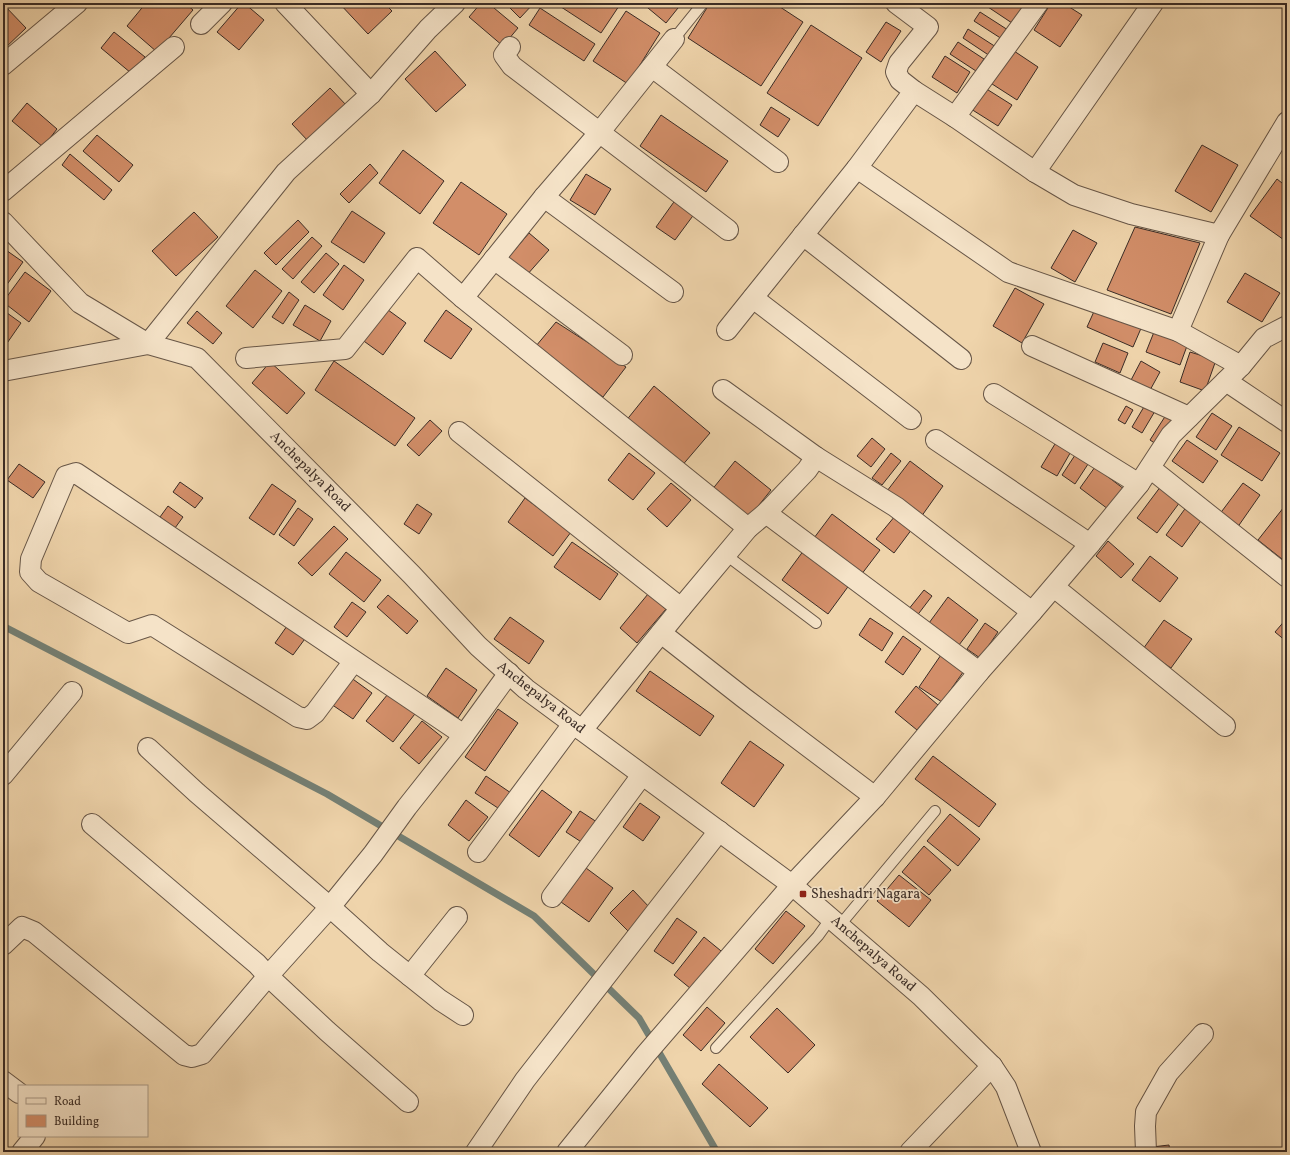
<svg xmlns="http://www.w3.org/2000/svg" width="1290" height="1155" viewBox="0 0 1290 1155" font-family="Vollkorn,serif">
<style>
.lines{fill:none;stroke-linecap:round;stroke-linejoin:round}
.stream{stroke:#748075;stroke-width:7}
.building{fill:#d28e69;stroke:#3a2c26}
.service-casing{stroke:#675647;stroke-width:12}
.minor-casing{stroke:#675647;stroke-width:22}
.service{stroke:#f5e3c8;stroke-width:10}
.minor{stroke:#f5e3c8;stroke-width:20}
.poi-dot{fill:#8f2418;stroke:#f5e3c8;stroke-width:1.5}
.labels{text-anchor:middle;dominant-baseline:central;stroke-width:3.5;stroke-linejoin:round;paint-order:stroke}
.street-label{font-size:14px;fill:#3a2c26;stroke:#f5e3c8}
.poi-label{font-size:14px;fill:#3a2c26;stroke:#f5e3c8;text-anchor:start}
</style>
<rect width="100%" height="100%" fill="#efd4ab"/>
<filter id="stains"><feTurbulence type="fractalNoise" baseFrequency=".005" numOctaves="4"/><feColorMatrix values="0 0 0 0 .2 0 0 0 0 .09 0 0 0 0 .02 0 0 0 .5 -.17"/></filter>
<radialGradient id="worn" r=".72"><stop offset=".6" stop-color="#630" stop-opacity="0"/><stop offset="1" stop-color="#630" stop-opacity=".3"/></radialGradient>
<g class="lines">
<polyline class="stream" points="3,626 327,794 534,916 639,1018 717,1152"/>
</g>
<g class="building">
<polygon points="146,3 185,3 193,10 157,52 127,26"/>
<polygon points="242,3 244,3 264,20 239,50 217,32"/>
<polygon points="339,3 384,3 392,11 368,34"/>
<polygon points="481,3 488,3 518,28 503,46 469,17"/>
<polygon points="505,3 534,3 520,18"/>
<polygon points="555,3 621,3 601,33"/>
<polygon points="642,3 682,3 666,23"/>
<polygon points="710,3 774,3 803,22 761,86 688,38"/>
<polygon points="986,3 1024,3 1028,5 1015,25 985,5"/>
<polygon points="1051,3 1063,3 1082,15 1060,47 1034,30"/>
<polygon points="3,4 26,28 3,50"/>
<polygon points="540,8 595,44 584,61 529,25"/>
<polygon points="626,11 660,33 628,84 593,61"/>
<polygon points="980,12 1008,30 1002,39 974,21"/>
<polygon points="886,22 901,31 881,62 866,52"/>
<polygon points="811,25 862,58 818,126 767,93"/>
<polygon points="968,29 996,47 990,56 963,38"/>
<polygon points="114,32 145,57 131,73 101,48"/>
<polygon points="958,42 984,59 976,71 950,54"/>
<polygon points="1011,49 1038,67 1017,100 989,82"/>
<polygon points="435,51 466,85 436,112 405,79"/>
<polygon points="945,56 970,72 957,93 932,77"/>
<polygon points="330,88 347,106 309,142 292,124"/>
<polygon points="985,88 1012,105 998,126 971,109"/>
<polygon points="27,103 57,129 43,147 12,121"/>
<polygon points="771,107 790,119 778,137 760,125"/>
<polygon points="661,115 728,161 706,192 640,146"/>
<polygon points="97,135 133,165 119,182 83,151"/>
<polygon points="1202,145 1238,165 1211,212 1175,191"/>
<polygon points="403,150 444,181 420,214 379,183"/>
<polygon points="70,154 112,190 104,200 62,165"/>
<polygon points="370,164 378,173 349,203 340,194"/>
<polygon points="586,174 611,189 595,215 570,200"/>
<polygon points="1277,179 1287,187 1287,242 1250,216"/>
<polygon points="461,182 507,214 479,255 433,223"/>
<polygon points="676,199 695,213 675,240 656,227"/>
<polygon points="352,211 385,233 364,263 331,242"/>
<polygon points="194,212 218,237 176,276 152,251"/>
<polygon points="298,220 309,232 276,265 264,253"/>
<polygon points="1135,227 1200,243 1171,314 1107,290"/>
<polygon points="1073,230 1097,243 1075,282 1051,268"/>
<polygon points="529,233 549,250 526,276 507,259"/>
<polygon points="312,237 322,246 293,279 282,269"/>
<polygon points="3,248 23,262 3,290"/>
<polygon points="326,253 339,264 314,293 301,282"/>
<polygon points="344,265 364,280 343,310 323,295"/>
<polygon points="255,270 282,291 253,328 226,306"/>
<polygon points="25,272 51,291 29,322 3,302"/>
<polygon points="1245,273 1280,293 1262,322 1227,302"/>
<polygon points="1015,288 1044,304 1022,343 993,326"/>
<polygon points="289,292 299,300 283,324 272,317"/>
<polygon points="305,305 331,321 320,341 293,325"/>
<polygon points="384,307 406,323 383,355 361,339"/>
<polygon points="1096,307 1142,326 1133,347 1087,327"/>
<polygon points="3,310 21,323 3,349"/>
<polygon points="446,310 472,329 451,359 424,341"/>
<polygon points="197,311 222,333 213,344 187,323"/>
<polygon points="556,322 626,367 603,397 536,346"/>
<polygon points="1154,332 1187,346 1180,365 1146,352"/>
<polygon points="1103,343 1128,353 1120,373 1095,362"/>
<polygon points="1190,352 1216,360 1205,391 1180,382"/>
<polygon points="334,361 415,418 395,446 315,390"/>
<polygon points="1141,361 1160,372 1149,392 1130,382"/>
<polygon points="270,362 305,393 287,414 252,383"/>
<polygon points="654,386 710,433 680,468 625,422"/>
<polygon points="1148,400 1158,406 1142,433 1132,427"/>
<polygon points="1126,406 1133,410 1125,424 1118,420"/>
<polygon points="1212,413 1232,426 1216,450 1196,437"/>
<polygon points="1166,415 1175,422 1159,446 1150,440"/>
<polygon points="430,420 442,431 419,456 407,445"/>
<polygon points="1239,427 1280,453 1262,481 1221,455"/>
<polygon points="872,438 885,449 871,467 857,456"/>
<polygon points="1058,439 1073,448 1057,476 1041,467"/>
<polygon points="1187,440 1218,461 1203,483 1172,461"/>
<polygon points="1079,449 1092,458 1075,484 1062,475"/>
<polygon points="629,453 655,473 633,500 608,480"/>
<polygon points="891,453 901,461 882,485 872,478"/>
<polygon points="735,461 771,490 747,520 711,491"/>
<polygon points="910,461 943,486 921,517 887,491"/>
<polygon points="19,464 45,482 33,498 7,480"/>
<polygon points="1095,467 1124,489 1108,509 1080,488"/>
<polygon points="180,482 203,498 195,508 173,492"/>
<polygon points="671,483 691,500 667,527 647,509"/>
<polygon points="1243,483 1260,495 1237,528 1219,515"/>
<polygon points="272,484 296,501 274,535 249,518"/>
<polygon points="1161,486 1180,502 1157,533 1137,518"/>
<polygon points="525,498 571,532 553,556 508,522"/>
<polygon points="417,504 432,514 419,534 404,524"/>
<polygon points="168,506 183,517 175,528 160,517"/>
<polygon points="1187,506 1203,518 1182,547 1166,535"/>
<polygon points="1284,507 1287,509 1287,563 1258,540"/>
<polygon points="298,508 313,519 294,546 279,535"/>
<polygon points="832,514 880,550 861,575 814,538"/>
<polygon points="895,516 912,529 894,553 876,539"/>
<polygon points="334,526 348,539 312,576 298,563"/>
<polygon points="1108,541 1134,564 1121,578 1096,556"/>
<polygon points="572,542 618,574 600,600 554,567"/>
<polygon points="804,550 850,584 828,614 782,580"/>
<polygon points="346,552 381,580 364,602 329,574"/>
<polygon points="1150,556 1178,578 1160,602 1132,580"/>
<polygon points="924,590 932,596 916,617 908,610"/>
<polygon points="648,594 666,609 637,643 620,628"/>
<polygon points="388,595 418,621 407,634 377,607"/>
<polygon points="948,597 978,620 959,645 929,623"/>
<polygon points="352,602 366,612 347,637 334,627"/>
<polygon points="510,617 544,641 529,664 494,639"/>
<polygon points="870,618 893,633 882,651 859,635"/>
<polygon points="1287,618 1287,642 1275,632"/>
<polygon points="292,619 310,632 293,655 275,643"/>
<polygon points="1164,620 1192,639 1171,668 1143,649"/>
<polygon points="985,623 998,632 980,658 967,649"/>
<polygon points="903,636 921,649 903,675 885,662"/>
<polygon points="943,652 966,668 942,702 919,687"/>
<polygon points="446,668 477,690 458,718 427,696"/>
<polygon points="650,671 714,716 700,736 636,691"/>
<polygon points="350,677 372,693 353,719 331,704"/>
<polygon points="916,686 938,705 917,730 895,712"/>
<polygon points="392,689 418,710 393,742 366,721"/>
<polygon points="498,709 518,723 485,771 465,757"/>
<polygon points="422,721 442,737 419,764 400,748"/>
<polygon points="750,741 784,765 754,807 721,783"/>
<polygon points="933,756 996,804 979,827 915,779"/>
<polygon points="486,776 511,793 501,810 475,793"/>
<polygon points="542,790 572,812 539,857 509,835"/>
<polygon points="466,800 488,817 469,841 448,825"/>
<polygon points="640,803 660,817 643,841 623,827"/>
<polygon points="580,811 603,826 589,847 566,832"/>
<polygon points="950,814 980,839 958,866 927,841"/>
<polygon points="924,846 951,870 929,895 902,872"/>
<polygon points="586,868 613,888 589,922 561,902"/>
<polygon points="899,875 931,900 909,927 877,901"/>
<polygon points="633,890 651,909 629,932 610,913"/>
<polygon points="786,911 805,926 773,964 755,949"/>
<polygon points="677,918 697,932 673,964 654,951"/>
<polygon points="704,937 726,955 696,993 674,975"/>
<polygon points="707,1007 725,1023 701,1051 683,1035"/>
<polygon points="777,1008 815,1045 788,1073 750,1037"/>
<polygon points="719,1064 768,1108 750,1127 702,1084"/>
<polygon points="1169,1145 1170,1152 1153,1152 1152,1147"/>
</g>
<g class="lines">
<g class="service-casing">
<g id="service">
<polyline points="674,39 703,3"/>
<polyline points="726,555 816,623"/>
<polyline points="840,925 935,811"/>
<polyline points="716,1048 818,936 831,918"/>
</g>
</g>
<g class="minor-casing">
<g id="minor">
<polyline points="285,3 371,94"/>
<polyline points="201,24 222,3"/>
<polyline points="510,47 504,55 512,66 728,230"/>
<polyline points="3,65 77,3"/>
<polyline points="652,67 778,162"/>
<polyline points="914,91 955,117 1035,172 1074,195 1131,214 1219,235 1287,122"/>
<polyline points="955,117 1038,3"/>
<polyline points="857,168 1008,272 1178,331 1241,366"/>
<polyline points="1035,172 1153,3"/>
<polyline points="3,191 174,47"/>
<polyline points="544,197 673,292"/>
<polyline points="3,222 80,303 148,344 197,358 412,575 478,646 526,689 792,885 921,996 992,1066 1006,1087 1031,1152"/>
<polyline points="803,235 961,359"/>
<polyline points="494,259 622,355"/>
<polyline points="463,298 748,528"/>
<polyline points="753,298 911,419"/>
<polyline points="727,330 857,168 914,91 900,80 896,72 899,63 928,27 896,3"/>
<polyline points="1178,331 1219,235"/>
<polyline points="1032,346 1189,417"/>
<polyline points="246,358 345,349 417,258 463,298 544,197 599,133 674,39"/>
<polyline points="3,371 148,344 286,172 371,94 428,29 455,3"/>
<polyline points="1226,381 1287,422"/>
<polyline points="994,394 1139,484"/>
<polyline points="459,432 681,608"/>
<polyline points="936,440 1090,544"/>
<polyline points="816,457 896,507 1032,612"/>
<polyline points="1150,468 1287,577"/>
<polyline points="766,513 979,672"/>
<polyline points="1054,587 1225,726"/>
<polyline points="661,633 744,698 875,797"/>
<polyline points="354,661 315,713 307,719 298,717 152,625 128,633 39,582 30,572 31,559 66,476 76,473 88,481 464,735"/>
<polyline points="582,730 681,608 748,528 766,513 807,470 816,457 723,390"/>
<polyline points="148,748 197,793 330,907 380,952 440,1000 463,1015"/>
<polyline points="3,775 72,692"/>
<polyline points="92,824 257,964 268,976 327,1031 408,1102"/>
<polyline points="478,852 573,724"/>
<polyline points="552,897 642,775"/>
<polyline points="3,945 22,927 34,932 184,1055 192,1057 202,1054 268,976 330,907 373,854 407,807 464,735 509,673"/>
<polyline points="410,976 457,917"/>
<polyline points="3,1081 19,1093"/>
<polyline points="22,1152 35,1136"/>
<polyline points="476,1152 525,1080 719,831"/>
<polyline points="567,1152 646,1054 792,885 875,797 979,672 1032,612 1090,544 1139,484 1171,435 1241,366 1264,338 1287,326"/>
<polyline points="910,1152 992,1066"/>
<polyline points="1146,1152 1145,1126 1146,1112 1168,1073 1203,1034"/>
</g>
</g>
<use href="#service" class="service"/>
<use href="#minor" class="minor"/>
</g>
<rect class="poi-dot" x="799" y="890" width="8" height="8" rx="2"/>
<g class="labels">
<g class="street-label">
<text transform="translate(310 472) rotate(45)">Anchepalya Road</text>
<text transform="translate(541 698) rotate(38)">Anchepalya Road</text>
<text transform="translate(873 954) rotate(41)">Anchepalya Road</text>
</g>
<g class="poi-label">
<text x="811" y="894">Sheshadri Nagara</text>
</g>
</g>
<rect width="1290" height="1155" fill="none" stroke="#efd4ab" stroke-width="16"/>
<rect x="4" y="4" width="1282" height="1147" fill="none" stroke="#3a2c26" stroke-width="2"/>
<rect x="8" y="8" width="1274" height="1139" fill="none" stroke="#3a2c26"/>
<rect x="18" y="1085" width="130" height="52" fill="#f5e3c8" stroke="#aa9a87"/>
<rect x="26" y="1098" width="20" height="6" fill="#f5e3c8" stroke="#aa9a87"/>
<text x="54" y="1105" font-size="12" fill="#3a2c26">Road</text>
<rect x="26" y="1115" width="20" height="12" fill="#d28e69" stroke="#aa9a87"/>
<text x="54" y="1125" font-size="12" fill="#3a2c26">Building</text>
<rect width="100%" height="100%" filter="url(#stains)"/>
<rect width="100%" height="100%" fill="url(#worn)"/>
</svg>
